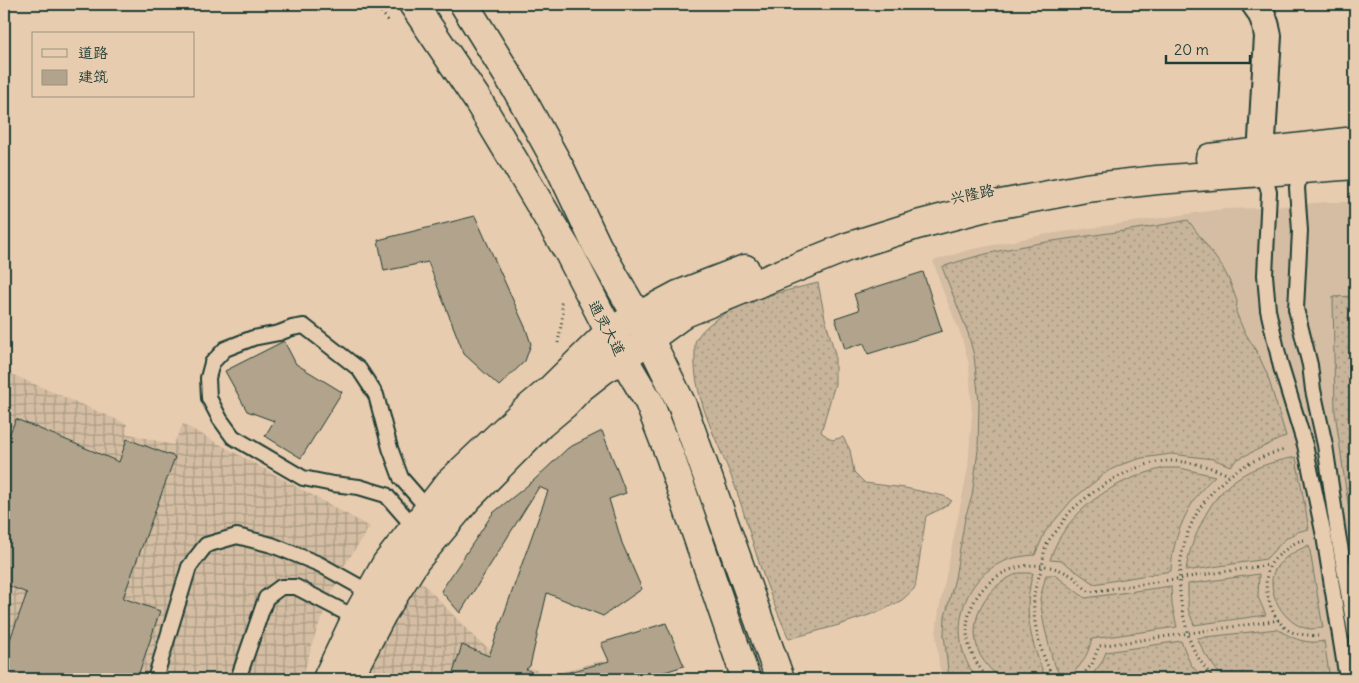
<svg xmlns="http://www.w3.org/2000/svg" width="1359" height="683" viewBox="0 0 1359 683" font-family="Delius,'LXGW WenKai TC',sans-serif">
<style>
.built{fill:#d4bda2}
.industrial{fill:url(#industrial-grid)}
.grass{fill:url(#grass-dots);stroke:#737867}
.building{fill:#b1a38c;stroke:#1f3d34}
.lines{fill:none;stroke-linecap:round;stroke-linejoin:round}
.lane-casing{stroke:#1f3d34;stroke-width:18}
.street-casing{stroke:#1f3d34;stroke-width:30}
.secondary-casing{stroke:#1f3d34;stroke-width:31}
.highway-casing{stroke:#1f3d34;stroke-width:31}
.path{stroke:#1f3d34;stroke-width:3;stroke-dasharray:1 4;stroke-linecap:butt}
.lane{stroke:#e8ccaf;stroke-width:14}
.street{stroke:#e8ccaf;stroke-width:26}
.secondary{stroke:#e8ccaf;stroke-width:28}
.highway{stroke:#e8ccaf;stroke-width:28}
.labels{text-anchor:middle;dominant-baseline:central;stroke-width:5;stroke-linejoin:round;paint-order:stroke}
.street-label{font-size:15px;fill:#1f3d34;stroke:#e8ccaf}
</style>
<defs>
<pattern id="industrial-grid" width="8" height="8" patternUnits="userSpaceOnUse" patternTransform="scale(1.25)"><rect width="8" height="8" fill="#d4bda2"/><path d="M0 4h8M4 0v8" fill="none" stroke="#ab9b85"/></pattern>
<pattern id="grass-dots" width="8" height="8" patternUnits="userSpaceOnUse" patternTransform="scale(1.25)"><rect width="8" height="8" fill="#c7b49a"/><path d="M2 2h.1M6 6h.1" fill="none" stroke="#a1947e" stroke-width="1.8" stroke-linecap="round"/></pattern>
</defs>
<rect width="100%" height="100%" fill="#e8ccaf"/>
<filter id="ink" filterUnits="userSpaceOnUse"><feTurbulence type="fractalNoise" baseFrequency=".02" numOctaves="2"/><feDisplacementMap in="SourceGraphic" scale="10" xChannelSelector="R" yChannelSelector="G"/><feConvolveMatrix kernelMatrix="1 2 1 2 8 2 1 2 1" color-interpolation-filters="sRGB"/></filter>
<g filter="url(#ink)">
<polygon class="built" points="1326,202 1355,202 1355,679 943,679 939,665 936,634 939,610 968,468 972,414 969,364 961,335 943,291 933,261 969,250 1042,235 1223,209 1262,208"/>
<g class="industrial">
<polygon points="4,371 127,424 126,433 173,445 183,424 370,527 342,569 316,632 302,679 4,679"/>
<polygon points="419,579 477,640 505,659 550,675 600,661 608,679 362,679 398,612"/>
</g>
<g class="grass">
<path d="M1188,220L1223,268L1230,282L1237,301L1236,312L1243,329L1258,354L1267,374L1286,436L1238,459L1230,466L1213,459L1171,454L1142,458L1123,464L1108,471L1072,500L1045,532L1035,555C1024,556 1014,557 1005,561C958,579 946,643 978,679H949L944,634L945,617L955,578L965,518L972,496L978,450L979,402L974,356L968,333L942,267C1021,239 1106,237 1188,220Z"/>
<path d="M818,283L825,318L835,354V384L821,432L832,440L843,437L850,450L854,472L865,483L905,488L944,496L952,501L943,508L926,516L915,588L902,600L881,611L839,625L789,639C779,616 769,593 761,569C752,542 745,515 736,489C721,446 692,400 695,353C695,348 694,342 697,338C717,306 783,291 818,283Z"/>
<polygon points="1355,296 1355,554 1335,412 1333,297"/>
<path d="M1296,457L1309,529L1297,532L1284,540L1266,559L1186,571C1188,554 1193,541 1200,526C1220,481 1249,466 1296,457Z"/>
<path d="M1164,468H1180L1215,476C1189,499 1172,537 1171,571L1094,584L1062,561L1050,560C1061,522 1096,493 1130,479C1141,474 1153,471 1164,468Z"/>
<path d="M1309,545L1323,628C1320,628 1315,629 1311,629C1288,628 1267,597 1273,574C1278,559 1296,551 1309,545Z"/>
<path d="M1019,573H1033C1022,611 1031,643 1046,679H1000C993,672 985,664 980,655C965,620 986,585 1019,573Z"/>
<polygon points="1259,574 1258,597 1266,615 1194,625 1188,609 1188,584"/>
<path d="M1046,575H1055L1085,598L1171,586L1172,605L1177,627L1092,639C1087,657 1081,668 1065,679L1057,670L1052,658L1044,625L1040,599Z"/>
<path d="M1277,629C1292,638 1306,645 1324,641L1330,679H1223L1205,654L1197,638Z"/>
<polygon points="1181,641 1191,665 1204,679 1089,679 1102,662 1106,652"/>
</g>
<g class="building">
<polygon points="475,216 526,329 531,344 525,361 499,386 464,354 428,262 384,271 378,240"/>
<polygon points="923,272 942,331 868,354 864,343 845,349 835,318 859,310 854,294"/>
<polygon points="284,341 296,364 342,392 301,458 265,436 274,421 247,411 225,371"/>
<polygon points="16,419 119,462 127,439 175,457 123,598 160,611 137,679 13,679 4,676 4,656 27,593 4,584 4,447"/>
<polygon points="602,431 626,493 609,499 622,543 642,589 603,616 547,593 530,666 526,669 545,679 451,679 462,645 489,656 548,491 539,487 460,613 441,591 493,513 533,481 568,448"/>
<polygon points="666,623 684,666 642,679 567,679 566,673 609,661 601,643"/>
</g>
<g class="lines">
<g class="lane-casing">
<g id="lane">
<polyline points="1300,170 1297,188 1300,231 1296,309 1310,365 1313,390 1325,445 1338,534 1355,632"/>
<polyline points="1263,172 1269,192 1265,275 1268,310 1281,367 1305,445 1324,536 1347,679"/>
<polyline points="414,527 386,495 359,487 333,484 303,478 233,437 220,419 209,398 208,378 212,363 225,349 253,338 279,333 292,328 304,326 359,369 376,395 390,448 401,478 429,510"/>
<polyline points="155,679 189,567 206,545 237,536 272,545 319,564 371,593"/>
<polyline points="238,679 266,598 281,587 296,587 356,618"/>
</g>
</g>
<g class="street-casing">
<path id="street" d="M1255,4C1263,13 1266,24 1268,36L1262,139L1264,152"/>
</g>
<g class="secondary-casing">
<g id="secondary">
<polyline points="413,4 477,99 569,253 623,358 685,313 847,247 917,225 990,206 1086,188 1157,180 1355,165"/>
<polyline points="464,4 517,90 560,168 597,246 646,332"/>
<polyline points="1210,158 1355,141"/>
<polyline points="610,331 678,295 745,269"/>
</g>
</g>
<g class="highway-casing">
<g id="highway">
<polyline points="649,338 682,405 780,679"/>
<polyline points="327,679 356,618 386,564 449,483 525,411 550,390 610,331"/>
<polyline points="348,679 382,614 416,560 468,498 540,425 565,404 580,388 603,370 623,358 649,402 670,456 746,679"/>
</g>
</g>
<g class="path">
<polyline points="375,4 390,23"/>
<polyline points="558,343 563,314 561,302"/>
<path d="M1304,540C1296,541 1290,546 1284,551C1279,555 1271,561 1269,568C1261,586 1271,619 1288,630C1296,635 1309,635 1318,636"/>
<path d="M990,679C987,676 982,672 980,668C937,608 1009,538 1072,576C1078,580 1083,587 1089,592L1269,565"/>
<path d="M1054,679C1041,654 1032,625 1034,596C1035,585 1040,576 1042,566C1044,559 1043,552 1047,544C1049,539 1054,534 1058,529C1062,523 1066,516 1071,511C1093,489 1136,462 1167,461C1190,461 1209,466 1229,475"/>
<polyline points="1079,679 1092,664 1099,646 1280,620"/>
<path d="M1214,679C1206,669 1198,659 1193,648C1189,639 1187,631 1185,622C1164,543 1204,469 1285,450"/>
</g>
<use href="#lane" class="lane"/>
<use href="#street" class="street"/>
<use href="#secondary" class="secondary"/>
<use href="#highway" class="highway"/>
</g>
</g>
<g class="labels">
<g class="street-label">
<text transform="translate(972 194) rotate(-12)">兴隆路</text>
<text transform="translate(607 328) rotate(62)">通灵大道</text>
</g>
</g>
<rect width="1359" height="683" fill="none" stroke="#e8ccaf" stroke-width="20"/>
<rect x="10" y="10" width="1339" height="663" fill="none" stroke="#1f3d34" stroke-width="2" filter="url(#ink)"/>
<rect x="32" y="32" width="162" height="65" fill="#e8ccaf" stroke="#98937e"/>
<rect x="42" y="49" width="25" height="8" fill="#e8ccaf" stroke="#98937e"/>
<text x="78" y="58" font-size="15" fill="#1f3d34">道路</text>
<rect x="42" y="70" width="25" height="15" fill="#b1a38c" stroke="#98937e"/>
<text x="78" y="82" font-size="15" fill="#1f3d34">建筑</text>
<path d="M1166 55v8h84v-8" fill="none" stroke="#1f3d34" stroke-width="2.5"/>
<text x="1174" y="55" font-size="15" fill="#1f3d34" stroke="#e8ccaf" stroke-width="4" paint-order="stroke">20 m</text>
</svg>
